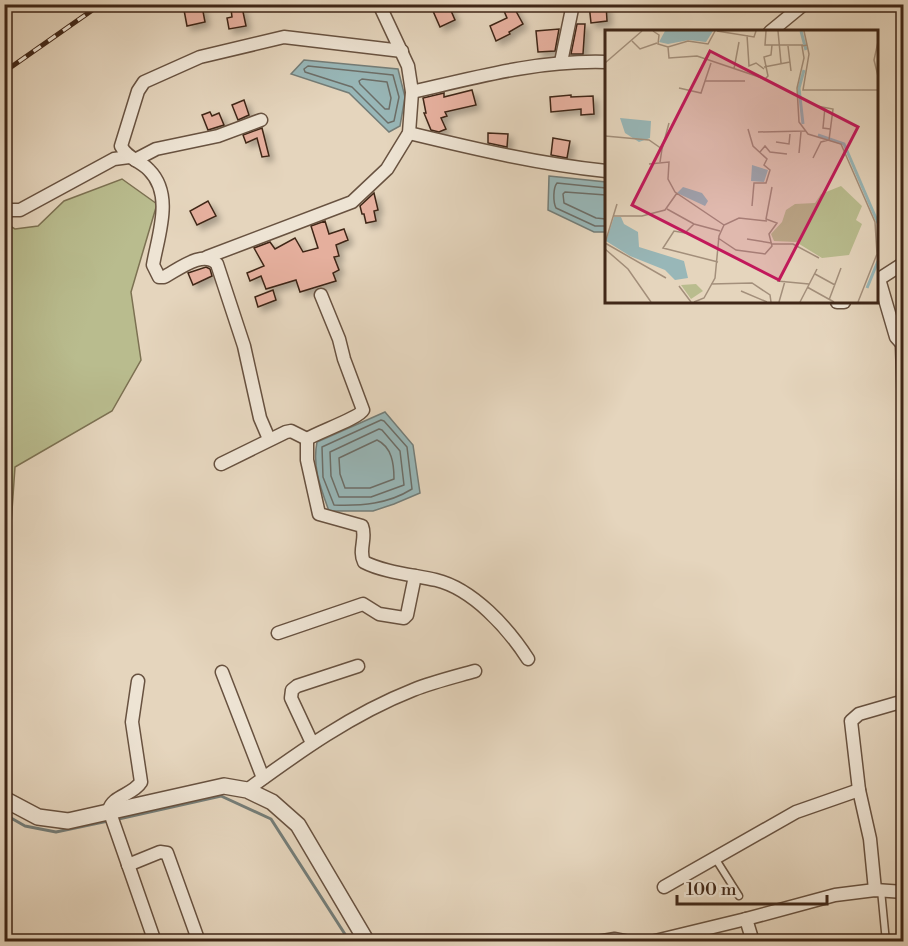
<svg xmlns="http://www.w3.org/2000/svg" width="908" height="946" viewBox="0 0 908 946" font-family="'Libre Bodoni',serif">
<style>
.green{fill:#b9bc8e;stroke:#7c7152;stroke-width:1.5}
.water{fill:#98b7b8;stroke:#747d78;stroke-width:1.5}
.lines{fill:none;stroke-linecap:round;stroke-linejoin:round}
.shore{stroke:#6c6e68;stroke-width:1.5}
.stream{stroke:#747d78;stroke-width:3}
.building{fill:#e5af9d;stroke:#3f2617;stroke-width:1.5;filter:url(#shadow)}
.service-casing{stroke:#685240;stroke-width:9}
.minor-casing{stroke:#685240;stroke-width:15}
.tertiary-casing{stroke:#685240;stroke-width:18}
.service{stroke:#eee4d4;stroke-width:6}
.minor{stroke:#eee4d4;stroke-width:12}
.tertiary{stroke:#eee4d4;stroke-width:15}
.rail-casing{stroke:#3f2617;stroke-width:5}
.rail{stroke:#eee4d4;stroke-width:3;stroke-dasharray:9;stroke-linecap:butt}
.inset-river{fill:none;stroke:#98b7b8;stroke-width:3}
.inset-road{fill:none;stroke:#a38f7b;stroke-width:1.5}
.view{fill:#c2185b;fill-opacity:0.15;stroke:#c2185b;stroke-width:3}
.inset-edge{fill:none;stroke:#3f2617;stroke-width:3}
</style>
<defs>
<filter id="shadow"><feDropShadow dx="4.5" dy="4.5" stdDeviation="3" flood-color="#0004"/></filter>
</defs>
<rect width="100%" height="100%" fill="#e5d5bd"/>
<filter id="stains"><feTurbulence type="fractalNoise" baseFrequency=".00333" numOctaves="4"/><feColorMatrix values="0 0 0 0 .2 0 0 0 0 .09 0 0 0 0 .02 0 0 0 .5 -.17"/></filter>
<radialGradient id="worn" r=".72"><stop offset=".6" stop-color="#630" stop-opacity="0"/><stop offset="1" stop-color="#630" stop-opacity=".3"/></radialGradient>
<polygon class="green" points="122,179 157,204 131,292 141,360 112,411 15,467 11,525 5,532 5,223 15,229 38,226 64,201"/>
<g class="water">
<polygon points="304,60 398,69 405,97 400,126 389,132 349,93 291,74"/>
<polygon points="549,176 606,182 606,232 594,232 548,210"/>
<path d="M385,412L413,445L420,493L394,504L373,511H329C321,489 312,467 317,442Z"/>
</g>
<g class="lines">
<g class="shore">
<polygon points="308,66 393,75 399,97 394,121 388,123 352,87 305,72 304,69"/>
<polygon points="362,79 387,82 391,98 389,109 385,109 360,84 359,81"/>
<path d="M606,188L557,183C553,188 553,202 556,208L595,226H606"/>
<polyline points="606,195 565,192 563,194 564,203 596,218 606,219"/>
<path d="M381,420L384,421L407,447L412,489C388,504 362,506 334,505L323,477L322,447Z"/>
<polygon points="379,429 382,430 400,451 404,485 371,497 339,497 331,476 330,452"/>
<path d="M377,440C392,447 394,464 394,479L370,488H345L340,474L339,458Z"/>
</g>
<g class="stream">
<polyline points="4,814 25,826 56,832 108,821"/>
<polyline points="114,820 221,796 271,819 350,942"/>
</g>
</g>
<g class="building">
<polygon points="448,4 455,20 440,27 433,11"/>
<polygon points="501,4 512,4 523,24 509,32 510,34 496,41 490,26 507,18"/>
<polygon points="589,4 606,4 607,21 591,23"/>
<polygon points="202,6 205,22 187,26 184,10"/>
<polygon points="242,7 246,26 229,29 227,18 232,17 231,9"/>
<polygon points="577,24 585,24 583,54 571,54"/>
<polygon points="559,29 555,51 538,52 536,31"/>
<polygon points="472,90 476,105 445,112 447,116 441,118 446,129 439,132 431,130 424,113 426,113 423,98 444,93 444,97"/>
<polygon points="571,95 571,97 593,96 594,114 581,115 581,109 551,112 550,97"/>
<polygon points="244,100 249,115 238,120 232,105"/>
<polygon points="210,112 212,116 219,113 224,125 208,130 202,115"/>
<polygon points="262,128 269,156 262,157 257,138 246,143 243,135"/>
<polygon points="488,133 508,134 507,147 488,143"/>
<polygon points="553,138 570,141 567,158 551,155"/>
<polygon points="374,193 378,210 374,211 376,221 366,223 364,214 362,214 360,206"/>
<polygon points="208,201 216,216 197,225 190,211"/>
<polygon points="325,221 329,234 344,229 348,240 336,245 339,256 334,257 339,270 333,273 336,281 300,292 296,280 266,289 261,276 250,281 247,273 264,266 254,248 270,242 275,249 295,238 303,252 318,248 311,226"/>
<polygon points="206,267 210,269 212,276 193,285 188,273"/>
<polygon points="273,290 276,300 258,307 255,297"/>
</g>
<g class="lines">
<g class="service-casing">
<g id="service">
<polyline points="715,858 739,896"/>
<polyline points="881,890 886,942"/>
</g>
</g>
<g class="minor-casing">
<g id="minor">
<polyline points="770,32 804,4"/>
<polyline points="561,62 573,4"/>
<path d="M412,92C477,77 538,60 606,62"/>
<path d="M409,133C475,149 539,164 606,171"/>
<polyline points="135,160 156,149 218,136 261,120"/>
<polyline points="4,210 20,210 114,159 129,157"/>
<polyline points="207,257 352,202 387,169 409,133 412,92 408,66 379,4"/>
<polyline points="879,279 896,337 904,346"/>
<polyline points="876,281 904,263"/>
<path d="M321,295L339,339L344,359L363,410C359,418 318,432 307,439V460L319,514L362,526C367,538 358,550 364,562C383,572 414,575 436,580C473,589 508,628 528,659"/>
<polyline points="837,302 844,302"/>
<polyline points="902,345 904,403"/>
<path d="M269,439L260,418L244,346L217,264C204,249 179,269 164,277H159L153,265C158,235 174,195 149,170C140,160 127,159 121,146L138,91L144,82L200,57L284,37L402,51"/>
<polyline points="221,464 286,432 291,431 307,439"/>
<polyline points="278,633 363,604 379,614 404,618 407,615 415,576"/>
<polyline points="222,672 263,778"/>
<path d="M138,681L132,722L141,782C133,795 112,796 109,810L155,942"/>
<polyline points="312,743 291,698 292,690 297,686 358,666"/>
<path d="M247,790C299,752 352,714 413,690C433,682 454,677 475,671"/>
<polyline points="128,865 160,852 167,853 199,942"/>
<polyline points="664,887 796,812 859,790"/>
<polyline points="875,890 870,839 859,790 851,721 859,714 904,701"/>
<polyline points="746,919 753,942"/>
<polyline points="597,942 615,939 630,942"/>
<polyline points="651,942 746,919 835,895 875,890 904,892"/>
</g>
</g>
<g class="tertiary-casing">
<polyline id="tertiary" points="4,799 38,817 68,821 224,786 247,790 272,802 298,825 367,942"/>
</g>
<use href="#service" class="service"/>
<use href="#minor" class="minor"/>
<use href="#tertiary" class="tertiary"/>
<g class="rail-casing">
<polyline id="rail" points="4,72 101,4"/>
</g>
<use href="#rail" class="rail"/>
</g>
<g transform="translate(605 30)">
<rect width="273" height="273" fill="#e5d5bd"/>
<path d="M236,156L257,176L251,190L257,194L244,225L217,228L191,212L169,211L166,204L177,192L181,180L190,174L210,173L216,164ZM91,254L98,261L86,269L76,255Z" fill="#b9bc8e"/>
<path d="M60,1H108L101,12L84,10L63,14L54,12ZM15,88L46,91L45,108L34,112L20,103ZM147,135L163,140L159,152L146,151ZM78,157L97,163L103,171L100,176L72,163ZM9,187H16L19,194L33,202L34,217L79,231L83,248L70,250L60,240L25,226L1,211Z" fill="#98b7b8"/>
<path class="inset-river" d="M196,1L201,20M198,94L194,58L199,40M213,105L239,114L273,193M262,258L273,231"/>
<path class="inset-road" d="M48,1L54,5L53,14L63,17L83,11L103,14L110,1M112,1L149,7L151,1M161,1L160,15H198M173,1L176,33M199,1L204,24L198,60H273M142,5L144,36L151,33L159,39M27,11L35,19L52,13M273,12L269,30L273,46M202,15L197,16L199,28L192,58L194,92L203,104L236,114L270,192L272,224L253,272M183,16L186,41M63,17L64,28L92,26L160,49L163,46L159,27L166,25L167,15M0,33L37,1M159,37L185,32M129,39L134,12M100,51H140M74,58L96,63L106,33M220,77L218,98L225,99M143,99L148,116L162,129L159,135L165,140L161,153H149L147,176M153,102L200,101M0,106L44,110L57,119L55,132M171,112L184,114L185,104M57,119L64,93M155,122L160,116L165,122L182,124M194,123L196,102M208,128L216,112L224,110L228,79L212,76M44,134L64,132L63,149L70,162L119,195M62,179L89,194L115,201M8,186H37L60,180L72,163M89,194L80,203L69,201L58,218L113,232M113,208L131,220L160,224L167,216L164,204L172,193L161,189L167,157M142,209L166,213M0,213L12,174M0,213L61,248M166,214H188L214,228M0,219L23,239L46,272M210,244L230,255M172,251L204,254M106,254L147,253L165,265L166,272M74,256L86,272M202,257L229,272M136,261L162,272M224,270L236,238M89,272L99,268L110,248L114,206L119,195L134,188L162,191M174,272L180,251M195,272L212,239"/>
<path class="view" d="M105,21L253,97L174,250L27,175Z"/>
<rect width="273" height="273" class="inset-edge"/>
</g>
<rect width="908" height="946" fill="none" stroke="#e5d5bd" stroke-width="24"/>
<rect x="6" y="6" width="896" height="934" fill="none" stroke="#3f2617" stroke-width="3"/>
<rect x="12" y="12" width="884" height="922" fill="none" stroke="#3f2617" stroke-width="1.5"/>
<path d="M677 895v9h150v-9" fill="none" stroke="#3f2617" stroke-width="3"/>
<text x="686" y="895" font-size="18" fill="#3f2617" stroke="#eee4d4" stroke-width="4.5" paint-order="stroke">100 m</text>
<rect width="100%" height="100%" filter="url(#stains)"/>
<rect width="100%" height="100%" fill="url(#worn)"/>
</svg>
